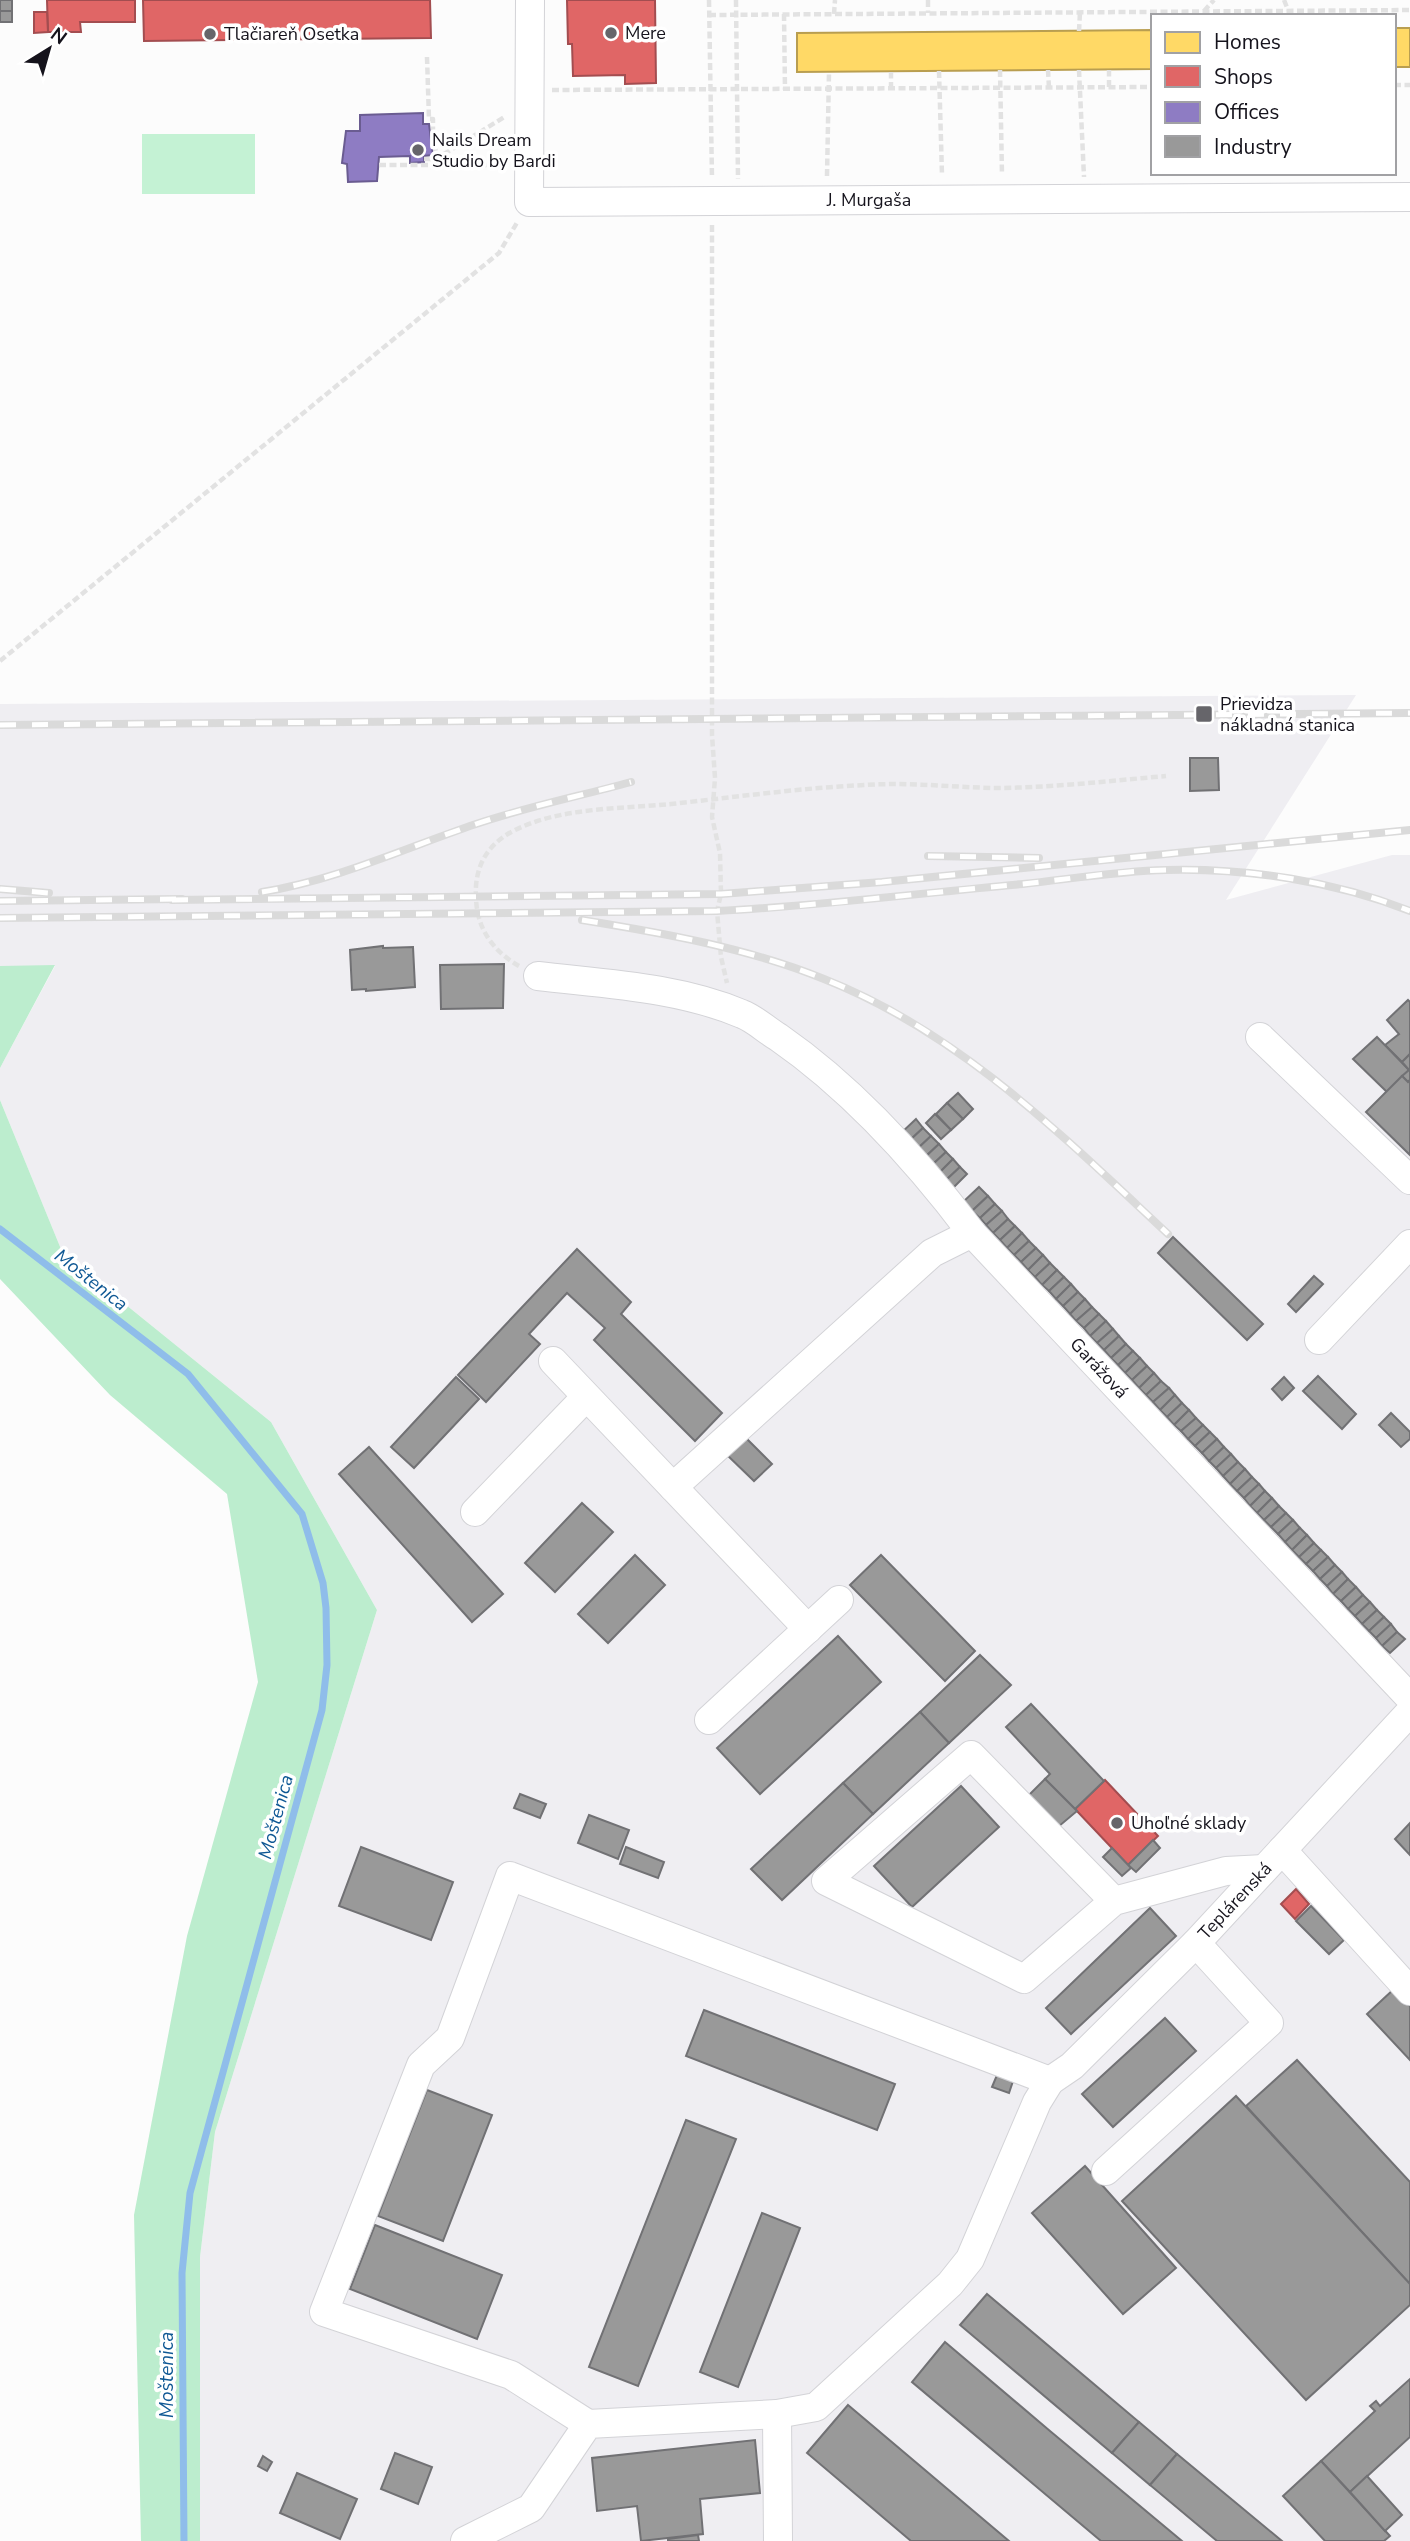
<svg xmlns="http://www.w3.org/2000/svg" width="1410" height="2541" viewBox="0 0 1410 2541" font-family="'Nunito Sans',sans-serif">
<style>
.built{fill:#efeef2}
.green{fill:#c4f2d4}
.forest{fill:#bcedce}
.homes{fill:#ffd966;stroke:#b99e50;stroke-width:2}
.shops{fill:#e06666;stroke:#a34d50;stroke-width:2}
.offices{fill:#8e7cc3;stroke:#6a5c91;stroke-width:2}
.industry{fill:#999;stroke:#717174;stroke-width:2}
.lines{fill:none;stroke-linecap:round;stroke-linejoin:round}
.stream{stroke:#8fbdea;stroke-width:7}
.minor-casing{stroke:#d3d3d7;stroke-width:30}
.path{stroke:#e2e2e2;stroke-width:4.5;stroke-dasharray:7 3.5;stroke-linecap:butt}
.minor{stroke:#fff;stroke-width:28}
.rail-casing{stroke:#dadada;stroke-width:8}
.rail{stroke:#fff;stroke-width:5;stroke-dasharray:16;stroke-linecap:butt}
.poi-dot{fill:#66656a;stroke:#fff;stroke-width:2.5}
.labels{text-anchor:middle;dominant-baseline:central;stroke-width:7;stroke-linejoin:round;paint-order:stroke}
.poi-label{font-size:18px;fill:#15131c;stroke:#fff;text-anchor:start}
.street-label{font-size:18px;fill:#15131c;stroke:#fff}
.water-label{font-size:19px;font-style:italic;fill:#0f5894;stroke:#fff}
</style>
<rect width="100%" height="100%" fill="#fcfcfc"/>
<polygon class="built" points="1356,695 1226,900 1392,855 1410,855 1410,2541 200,2541 200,2257 215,2132 377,1610 271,1422 63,1254 0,1100 0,1068 55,966 0,966 0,704"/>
<rect class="green" x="142" y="134" width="113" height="60"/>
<g class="forest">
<polygon points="55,965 0,1068 0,966"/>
<polygon points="0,1100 63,1254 271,1422 377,1610 215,2132 200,2257 200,2541 141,2541 134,2215 187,1936 258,1682 227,1494 110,1395 0,1279"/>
</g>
<g class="homes">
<rect x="1394" y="28" width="16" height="39"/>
<polygon points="1153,30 1153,69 797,72 797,33"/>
</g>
<g class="shops">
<polygon points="47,0 135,0 135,22 80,22 81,32 48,32"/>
<polygon points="143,0 430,0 431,38 144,41"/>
<polygon points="567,0 655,0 656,83 625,84 625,75 573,76 572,44 568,44"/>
<polygon points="34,12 47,12 48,32 34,33"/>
<polygon points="1105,1780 1158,1836 1128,1865 1075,1809"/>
<polygon points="1296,1889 1309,1904 1295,1919 1281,1904"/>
</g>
<polygon class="offices" points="423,113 423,124 429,124 433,155 424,156 424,162 410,163 410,156 379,157 377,181 348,182 347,164 342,163 346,131 360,131 360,115"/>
<g class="industry">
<rect x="0" y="0" width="12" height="11"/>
<rect x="0" y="11" width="12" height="11"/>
<polygon points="1190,758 1218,758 1219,790 1190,791"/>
<polygon points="383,946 383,948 413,947 415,987 366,991 366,989 352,990 350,950"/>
<polygon points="504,964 503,1008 441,1009 440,965"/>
<polygon points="1408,1000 1410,1002 1410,1054 1402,1062 1385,1045 1399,1034 1387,1020"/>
<polygon points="1377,1037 1409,1070 1387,1092 1353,1059"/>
<polygon points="1410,1054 1410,1080 1408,1082 1402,1076 1409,1070 1402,1062"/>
<polygon points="1402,1076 1408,1082 1410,1080 1410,1155 1366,1112"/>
<polygon points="958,1093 973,1109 963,1119 947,1103"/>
<polygon points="947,1103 963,1119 951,1130 936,1114"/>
<polygon points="935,1114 951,1130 941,1139 926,1123"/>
<polygon points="916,1119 923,1128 908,1142 900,1134"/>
<polygon points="923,1128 931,1136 916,1150 908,1142"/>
<polygon points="931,1136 939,1144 923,1159 916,1150"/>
<polygon points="939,1144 946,1152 931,1166 923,1159"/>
<polygon points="946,1152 953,1159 938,1174 931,1166"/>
<polygon points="953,1159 960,1167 945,1181 938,1174"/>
<polygon points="960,1167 967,1174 952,1189 945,1181"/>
<polygon points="979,1187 988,1196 972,1211 964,1201"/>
<polygon points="988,1196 995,1204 980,1218 972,1211"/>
<polygon points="995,1204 1002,1211 986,1225 980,1218"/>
<polygon points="1002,1211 1008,1219 993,1233 986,1225"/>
<polygon points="1008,1219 1015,1226 1000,1240 993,1233"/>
<polygon points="1015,1226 1022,1233 1007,1248 1000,1240"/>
<polygon points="1022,1233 1029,1241 1014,1255 1007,1248"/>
<polygon points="1173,1237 1263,1324 1247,1340 1158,1253"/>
<polygon points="1029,1241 1036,1248 1021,1262 1014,1255"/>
<polygon points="1036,1248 1043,1255 1028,1270 1021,1262"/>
<polygon points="577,1249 631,1302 621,1314 722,1413 695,1441 594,1340 605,1328 567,1293 529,1334 540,1344 486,1402 458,1375"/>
<polygon points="1043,1255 1050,1263 1035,1277 1028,1270"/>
<polygon points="1050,1263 1057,1270 1042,1285 1035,1277"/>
<polygon points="1057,1270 1064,1277 1049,1291 1042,1285"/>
<polygon points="1314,1276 1323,1284 1296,1312 1288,1304"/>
<polygon points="1064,1277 1071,1284 1056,1299 1049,1291"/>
<polygon points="1071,1284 1078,1292 1063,1306 1056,1299"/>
<polygon points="1078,1292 1085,1299 1070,1314 1063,1306"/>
<polygon points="1085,1299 1092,1307 1076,1321 1070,1314"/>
<polygon points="1092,1307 1099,1314 1084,1328 1076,1321"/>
<polygon points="1099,1314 1106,1321 1090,1336 1084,1328"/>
<polygon points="1106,1321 1113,1329 1097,1343 1090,1336"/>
<polygon points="1113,1329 1119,1336 1104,1350 1097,1343"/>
<polygon points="1119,1336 1126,1344 1111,1358 1104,1350"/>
<polygon points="1126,1344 1133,1351 1118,1365 1111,1358"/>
<polygon points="1133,1351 1140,1358 1125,1373 1118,1365"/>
<polygon points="1140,1358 1147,1366 1132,1380 1125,1373"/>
<polygon points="1147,1366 1154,1373 1139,1388 1132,1380"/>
<polygon points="1154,1373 1161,1381 1146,1395 1139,1388"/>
<polygon points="1318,1376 1356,1414 1342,1429 1303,1391"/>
<polygon points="456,1377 479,1399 414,1468 391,1447"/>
<polygon points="1284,1377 1294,1388 1282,1400 1272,1389"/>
<polygon points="1161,1381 1169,1388 1153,1402 1146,1395"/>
<polygon points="1169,1388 1175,1395 1160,1410 1153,1402"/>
<polygon points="1175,1395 1182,1403 1167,1417 1160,1410"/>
<polygon points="1182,1403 1189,1410 1174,1425 1167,1417"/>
<polygon points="1189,1410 1196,1418 1181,1431 1174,1425"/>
<polygon points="1391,1413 1410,1432 1410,1439 1401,1447 1379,1425"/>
<polygon points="1196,1418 1203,1425 1188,1439 1181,1431"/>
<polygon points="1203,1425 1210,1432 1195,1446 1188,1439"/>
<polygon points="1210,1432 1217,1439 1202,1453 1195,1446"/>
<polygon points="744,1436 772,1464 754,1481 725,1453"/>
<polygon points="1217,1439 1224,1447 1209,1461 1202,1453"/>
<polygon points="369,1447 503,1594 472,1622 339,1474"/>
<polygon points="1224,1447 1231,1454 1216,1468 1209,1461"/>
<polygon points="1231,1454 1238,1462 1223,1476 1216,1468"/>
<polygon points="1238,1462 1245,1469 1230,1484 1223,1476"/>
<polygon points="1245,1469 1252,1477 1237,1491 1230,1484"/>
<polygon points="1252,1477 1259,1484 1244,1498 1237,1491"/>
<polygon points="1259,1484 1265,1491 1250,1506 1244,1498"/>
<polygon points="1265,1491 1272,1498 1257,1513 1250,1506"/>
<polygon points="1272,1498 1279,1506 1264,1520 1257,1513"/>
<polygon points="582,1503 613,1532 555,1592 525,1563"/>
<polygon points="1279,1506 1286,1513 1271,1527 1264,1520"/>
<polygon points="1286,1513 1293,1520 1278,1534 1271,1527"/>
<polygon points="1293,1520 1300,1528 1285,1542 1278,1534"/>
<polygon points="1300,1528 1307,1535 1292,1550 1285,1542"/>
<polygon points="1307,1535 1314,1543 1299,1557 1292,1550"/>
<polygon points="1314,1543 1321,1550 1306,1564 1299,1557"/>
<polygon points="1321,1550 1328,1557 1313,1571 1306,1564"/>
<polygon points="635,1555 665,1585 608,1643 578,1614"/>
<polygon points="881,1555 975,1651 945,1681 850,1585"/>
<polygon points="1328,1557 1335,1565 1320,1579 1313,1571"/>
<polygon points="1335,1565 1342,1572 1327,1586 1320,1579"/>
<polygon points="1342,1572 1348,1579 1333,1594 1327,1586"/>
<polygon points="1348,1579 1356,1587 1341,1601 1333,1594"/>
<polygon points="1356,1587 1363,1595 1348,1609 1341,1601"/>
<polygon points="1363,1595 1370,1602 1355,1616 1348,1609"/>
<polygon points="1370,1602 1377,1610 1362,1624 1355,1616"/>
<polygon points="1377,1610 1384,1617 1369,1631 1362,1624"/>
<polygon points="1384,1617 1391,1624 1376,1638 1369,1631"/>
<polygon points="1391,1624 1397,1632 1382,1646 1376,1638"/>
<polygon points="1397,1632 1405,1639 1390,1653 1382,1646"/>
<polygon points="838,1636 881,1682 760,1794 717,1748"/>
<polygon points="980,1655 1011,1685 949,1743 920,1712"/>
<polygon points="1031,1704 1104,1781 1075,1809 1045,1779 1050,1774 1006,1727"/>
<polygon points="920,1712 949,1743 873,1814 843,1783"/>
<polygon points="1045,1779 1077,1811 1058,1827 1028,1796"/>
<polygon points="843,1783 873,1814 782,1900 751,1869"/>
<polygon points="961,1786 999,1827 912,1907 874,1866"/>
<polygon points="520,1794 546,1804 540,1818 514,1808"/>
<polygon points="589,1815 629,1830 618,1859 578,1843"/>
<polygon points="1410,1823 1410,1855 1395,1839"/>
<polygon points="1153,1840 1160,1848 1136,1872 1128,1865"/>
<polygon points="361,1847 453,1882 431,1940 339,1906"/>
<polygon points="626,1847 664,1862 658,1878 620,1864"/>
<polygon points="1112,1848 1131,1868 1122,1876 1103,1857"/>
<polygon points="1311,1906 1344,1940 1329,1954 1296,1921"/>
<polygon points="1150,1908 1176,1936 1071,2034 1046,2008"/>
<polygon points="1394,1989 1410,2006 1410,2060 1367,2014"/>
<polygon points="704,2010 895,2084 877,2130 686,2056"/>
<polygon points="1165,2018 1196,2051 1113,2127 1082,2094"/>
<polygon points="1297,2060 1410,2182 1410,2284 1246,2106"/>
<polygon points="997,2075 1013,2081 1009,2093 992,2087"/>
<polygon points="427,2090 492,2115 443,2241 378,2216"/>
<polygon points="1236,2096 1410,2284 1410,2305 1306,2400 1122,2201"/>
<polygon points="686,2120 736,2139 638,2386 589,2367"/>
<polygon points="1085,2166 1176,2268 1123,2314 1032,2213"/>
<polygon points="762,2213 800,2228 738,2387 700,2372"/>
<polygon points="375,2225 502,2275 477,2339 350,2289"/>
<polygon points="987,2294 1139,2422 1112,2453 960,2325"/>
<polygon points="945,2342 1050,2431 1182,2541 1101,2541 912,2382"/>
<polygon points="1410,2379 1410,2437 1350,2492 1321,2461 1375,2411 1370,2406 1376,2401 1380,2406"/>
<polygon points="848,2405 1009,2541 911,2541 807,2453"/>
<polygon points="1139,2422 1177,2454 1150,2485 1112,2453"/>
<polygon points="755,2440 760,2493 700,2499 703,2534 641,2541 637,2506 597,2511 592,2458"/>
<polygon points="395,2453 432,2467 418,2504 381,2489"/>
<polygon points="1177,2454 1282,2541 1217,2541 1150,2485"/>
<polygon points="263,2456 272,2462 267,2471 258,2466"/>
<polygon points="1321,2461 1390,2536 1384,2541 1325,2541 1283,2496"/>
<polygon points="297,2473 357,2499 340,2539 280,2513"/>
<polygon points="1367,2476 1402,2515 1385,2531 1350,2492"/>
<polygon points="698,2535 699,2541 668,2541 668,2539"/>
</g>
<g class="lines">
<polyline class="stream" points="0,1229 188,1374 302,1514 323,1583 326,1608 327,1665 322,1710 190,2193 182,2273 184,2541"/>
<g class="minor-casing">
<g id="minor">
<polyline points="530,0 529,202 1410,197"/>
<path d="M538,976C606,984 678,987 742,1014C755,1019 766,1030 778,1037C853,1089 917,1160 972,1233"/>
<polyline points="1260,1037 1410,1180"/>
<polyline points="1319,1340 1410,1244"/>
<polyline points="553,1361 808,1629"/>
<polyline points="673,1487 932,1253 972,1233 1410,1698"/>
<polyline points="475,1512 586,1397"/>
<polyline points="709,1720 839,1600"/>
<polyline points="1282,1850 1410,1991"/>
<polyline points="1114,1901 1024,1979 826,1881 971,1755 1114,1901 1226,1871 1264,1869"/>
<polyline points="1106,2171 1269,2023 1196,1943"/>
<polyline points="777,2414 778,2541"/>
<polyline points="588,2424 511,2375 324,2312 421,2065 450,2038 510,1876 1050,2081"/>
<polyline points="465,2541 531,2508 588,2424 777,2414 816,2407 950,2284 970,2259 1037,2102 1050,2081 1072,2066 1196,1943 1410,1712"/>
</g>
</g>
<g class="path">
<polyline points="709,0 712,178"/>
<polyline points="736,0 738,179"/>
<polyline points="928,0 928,13"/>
<polyline points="1284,0 1288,10"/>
<polyline points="1204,11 1214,0"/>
<polyline points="784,14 785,90"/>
<polyline points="834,14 835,0"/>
<polyline points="709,15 1410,10"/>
<polyline points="1079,31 1080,12"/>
<polyline points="427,57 429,119 433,119 433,136 435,136 436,165"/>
<polyline points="1000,70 1002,175"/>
<polyline points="1048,70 1049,88"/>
<polyline points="1079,70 1084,177"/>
<polyline points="939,71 942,175"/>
<polyline points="1394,85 1410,85"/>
<polyline points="1109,87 1109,70"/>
<polyline points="891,89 891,72"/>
<polyline points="552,90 1153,87"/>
<polyline points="424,159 436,159 506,116"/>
<polyline points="379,165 507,165"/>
<polyline points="827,176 829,72"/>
<polyline points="712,225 712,735 715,778 712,817 720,853 721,894 717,911 721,957 727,983"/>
<polyline points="0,661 499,253 518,221"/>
<path d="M519,966C493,951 477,929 476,898C474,867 487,844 515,830C562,807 620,809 671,804C736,797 800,788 865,785C908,782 950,787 992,788C1050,788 1108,781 1166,776"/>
</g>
<use href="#minor" class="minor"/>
<g class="rail-casing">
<g id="rail">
<polyline points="0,725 1410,713"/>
<polyline points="928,856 1039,858"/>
<polyline points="0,889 49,893"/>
<path d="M262,892C337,880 405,848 476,824C526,807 580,796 631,782"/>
<polyline points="172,900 721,894 882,882 1410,830"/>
<polyline points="0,901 182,899"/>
<path d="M0,918L717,911C819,906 921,893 1023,884C1070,879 1118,871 1166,870C1248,868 1334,881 1410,911"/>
<path d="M582,920C663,933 748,948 824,979C959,1032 1064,1137 1168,1234"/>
</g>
</g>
<use href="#rail" class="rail"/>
</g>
<g class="poi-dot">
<circle cx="611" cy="33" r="7"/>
<circle cx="210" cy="34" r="7"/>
<circle cx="418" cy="150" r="7"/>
<rect x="1195" y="705" width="18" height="18" rx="3.5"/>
<circle cx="1117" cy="1823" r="7"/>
</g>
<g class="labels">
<g class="poi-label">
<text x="625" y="33">Mere</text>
<text x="224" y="34">Tlačiareň Osetka</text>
<text x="432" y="140">Nails Dream<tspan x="432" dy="21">Studio by Bardi</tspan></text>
<text x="1220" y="704">Prievidza<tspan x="1220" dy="21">nákladná stanica</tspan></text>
<text x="1131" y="1823">Uhoľné sklady</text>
</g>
<g class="street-label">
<text x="869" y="200">J. Murgaša</text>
<text transform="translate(1099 1368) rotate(47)">Garážová</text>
<text transform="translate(1235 1901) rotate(-47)">Teplárenská</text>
</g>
<g class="water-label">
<text transform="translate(91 1280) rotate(38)">Moštenica</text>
<text transform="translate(276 1817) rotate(-75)">Moštenica</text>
<text transform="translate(167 2375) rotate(-90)">Moštenica</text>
</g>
</g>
<rect x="1151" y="14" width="245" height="161" fill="#ffffff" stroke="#a1a1a4" stroke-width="2"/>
<rect x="1165" y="32" width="35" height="21" fill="#ffd966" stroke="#a1a1a4" stroke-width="2"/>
<text x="1214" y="49" font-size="21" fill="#15131c">Homes</text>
<rect x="1165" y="66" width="35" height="21" fill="#e06666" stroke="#a1a1a4" stroke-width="2"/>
<text x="1214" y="84" font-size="21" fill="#15131c">Shops</text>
<rect x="1165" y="102" width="35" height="21" fill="#8e7cc3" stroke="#a1a1a4" stroke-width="2"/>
<text x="1214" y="119" font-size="21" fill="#15131c">Offices</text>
<rect x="1165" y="136" width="35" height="21" fill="#999999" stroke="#a1a1a4" stroke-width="2"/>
<text x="1214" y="154" font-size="21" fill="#15131c">Industry</text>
<g transform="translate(49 49) rotate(37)" stroke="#ffffff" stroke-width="5" paint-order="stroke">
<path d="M0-5L12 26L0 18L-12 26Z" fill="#15131c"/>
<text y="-10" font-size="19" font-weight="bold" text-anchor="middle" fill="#15131c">N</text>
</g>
</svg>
